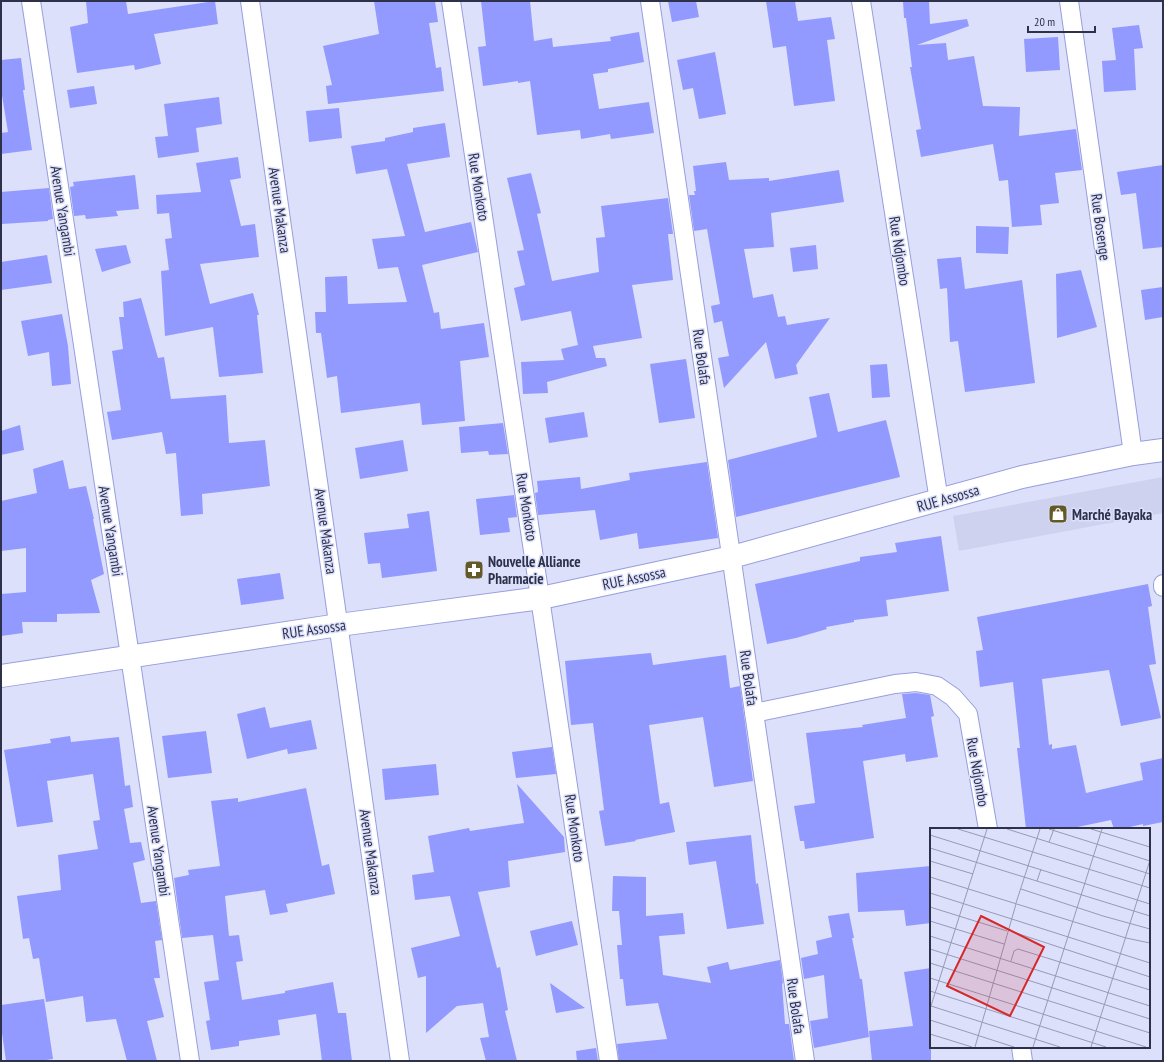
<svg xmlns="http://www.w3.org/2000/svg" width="1164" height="1062" viewBox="0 0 1164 1062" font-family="'PT Sans Narrow',sans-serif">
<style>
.built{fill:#ced2ef}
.building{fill:#9299ff}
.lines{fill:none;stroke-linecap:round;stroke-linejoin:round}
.minor-casing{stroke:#979edd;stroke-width:20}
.tertiary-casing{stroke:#979edd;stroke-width:24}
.minor{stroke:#fff;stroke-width:18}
.tertiary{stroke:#fff;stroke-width:22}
.labels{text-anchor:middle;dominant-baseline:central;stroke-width:3;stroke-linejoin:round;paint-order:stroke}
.street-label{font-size:15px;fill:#2e314a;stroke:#dce0fb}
.poi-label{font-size:15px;font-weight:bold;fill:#2e314a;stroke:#dce0fb;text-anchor:start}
.inset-road{fill:none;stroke:#969ab4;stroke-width:1}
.view{fill:#d62828;fill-opacity:0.15;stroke:#d62828;stroke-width:2}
.inset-edge{fill:none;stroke:#2e314a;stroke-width:2}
</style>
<rect width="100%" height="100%" fill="#dce0fb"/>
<polygon class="built" points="1163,477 1163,513 959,551 953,516"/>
<g class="building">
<polygon points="86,1 126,1 128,14 215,1 218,24 154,34 161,64 135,70 134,65 77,73 70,27 88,23"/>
<polygon points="374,1 435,1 438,22 429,23 436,68 441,67 444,91 328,104 326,86 332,85 323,46 379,34"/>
<polygon points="481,1 530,1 534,41 552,38 553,47 611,41 610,37 639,32 644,62 608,69 608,72 593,74 599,109 649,102 654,133 611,139 610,134 581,139 580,130 537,135 530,81 518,83 518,81 483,86 478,47 486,46"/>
<polygon points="668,1 696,1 699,17 672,22"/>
<polygon points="766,1 795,1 798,21 831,17 835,39 827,40 835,101 794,106 786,46 773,48"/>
<polygon points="903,1 929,1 930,24 967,19 969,26 917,45 946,43 948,60 974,56 983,106 1020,107 1019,136 1076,129 1082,170 1055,173 1059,203 1040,205 1042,225 1012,227 1008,180 999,181 993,144 921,157 916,130 921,129 910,67 912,67 906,18 904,18"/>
<polygon points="1139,25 1143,48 1134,49 1136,90 1104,92 1102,61 1116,60 1112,28"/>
<polygon points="1058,37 1060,70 1026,72 1024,39"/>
<polygon points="715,52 726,114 699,119 693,88 683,90 677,60"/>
<polygon points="21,58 25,90 23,90 32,150 1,154 1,133 8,132 1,89 1,60"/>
<polygon points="94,86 97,104 70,108 67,90"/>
<polygon points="219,97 222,124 196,128 199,152 158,158 155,137 168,136 164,104"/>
<polygon points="339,108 342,138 309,142 306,111"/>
<polygon points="445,123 450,157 407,164 425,232 471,222 478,252 422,265 434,313 439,312 441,329 484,323 489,357 460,361 465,421 422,425 420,403 341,413 337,376 327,378 321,333 316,333 315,312 326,312 325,277 347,276 348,304 407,302 398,267 378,269 372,239 405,236 387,169 356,174 351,146 385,141 385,138 413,132 413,128"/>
<polygon points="238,157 241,178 230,180 241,226 255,224 259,257 200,264 210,304 253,293 259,315 257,315 263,373 219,377 213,327 165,336 161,271 169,270 165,239 172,238 169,213 157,214 156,195 201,192 196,163"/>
<polygon points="726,162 729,180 769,178 769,181 839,170 844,202 771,213 774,247 744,249 753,298 773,294 778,317 785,316 787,325 830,318 796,365 798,374 775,379 766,342 724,388 718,358 729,356 722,321 714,323 711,306 720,304 707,229 694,231 689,195 695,195 694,191 696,191 693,166"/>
<polygon points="1163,165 1163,247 1143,249 1136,193 1121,195 1117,172"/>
<polygon points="531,173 541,213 537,214 552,281 599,272 596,238 605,237 601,206 668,198 673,234 668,234 673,280 632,285 642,338 593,346 596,358 605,358 607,366 547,382 548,393 523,394 521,362 564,360 561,349 578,345 571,311 521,321 514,288 525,285 517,251 524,250 507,178"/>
<polygon points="135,175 139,209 116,211 118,216 86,219 85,215 74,216 70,187 74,186 73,182"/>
<polygon points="49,188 53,219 48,220 48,221 2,224 1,192"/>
<polygon points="976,226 1009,227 1008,254 976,253"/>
<polygon points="126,245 131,263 102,272 95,249"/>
<polygon points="816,245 818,269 793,272 790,248"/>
<polygon points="47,255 52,283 1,290 1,262"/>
<polygon points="961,257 965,289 1022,280 1035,383 965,392 958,341 950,342 947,288 940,289 937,259"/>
<polygon points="1081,270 1097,327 1057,338 1056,274"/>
<polygon points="1163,287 1163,317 1145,320 1141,290"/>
<polygon points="141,298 158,358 164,357 171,399 226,395 229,443 265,440 270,486 202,494 203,514 181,516 176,453 166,454 162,432 112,440 107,412 121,410 112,351 123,349 119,317 124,317 123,302"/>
<polygon points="62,314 68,346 71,384 52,386 49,352 28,356 21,321"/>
<polygon points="686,359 695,418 659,423 650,364"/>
<polygon points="887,364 890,397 872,398 870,365"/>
<polygon points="829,393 838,432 886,420 900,477 736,517 728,460 817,437 809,397"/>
<polygon points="584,412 588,437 549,443 545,418"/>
<polygon points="503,423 508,454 489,455 488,451 461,453 459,427"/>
<polygon points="20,425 24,450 1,455 1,431"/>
<polygon points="403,440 408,471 360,479 355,448"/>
<polygon points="63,460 69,489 86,486 94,519 93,519 104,574 91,580 100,613 57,614 57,622 22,622 23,633 1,636 1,594 26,592 26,548 1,551 1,501 37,493 33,469"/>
<polygon points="707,462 718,538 639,549 637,533 600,540 595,510 538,515 535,493 538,492 537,481 580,477 581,489 630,480 629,473"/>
<polygon points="514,495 517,517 508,518 510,532 480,535 476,499"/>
<polygon points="429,511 437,571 382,578 380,563 368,564 364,533 409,528 407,514"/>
<polygon points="941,536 949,591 886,600 888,616 854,620 854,622 826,627 827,629 796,638 767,644 755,584 860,561 860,557 897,552 895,543"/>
<polygon points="280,573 284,599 241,605 237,579"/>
<polygon points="1148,584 1152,606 1148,607 1156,664 1149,665 1161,718 1121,726 1109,670 1042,679 1049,745 1052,744 1052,749 1076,745 1086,793 1143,780 1140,763 1163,758 1163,822 1143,826 1143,824 1121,829 1114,829 1111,820 1068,829 1026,829 1017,748 1020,748 1013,682 980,687 976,651 983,650 977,617"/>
<polygon points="651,653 653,665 726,655 730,688 740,686 753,781 714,787 703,717 649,725 660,804 669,802 675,832 635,840 636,841 605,846 599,811 604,810 593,723 571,725 565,661"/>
<polygon points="916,693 930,695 934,716 931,717 938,757 906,762 905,754 863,761 874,838 805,849 804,841 800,841 794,806 815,803 806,733 863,727 862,725 906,718 902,694"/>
<polygon points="265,707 270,728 311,720 317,749 288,754 287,749 247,759 237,714"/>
<polygon points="206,731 212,773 168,778 162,736"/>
<polygon points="70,736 71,742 119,737 125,786 130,785 133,807 124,809 130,843 141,842 145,860 133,863 141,903 156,901 162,940 155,941 160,978 154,978 164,1017 147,1021 157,1061 127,1061 116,1019 86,1022 83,996 46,1002 39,958 33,959 29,938 23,939 17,896 61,890 58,855 98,849 93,821 100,820 93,774 47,781 53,822 17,827 4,750 51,743 50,739"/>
<polygon points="552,747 556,774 516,778 512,752"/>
<polygon points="436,764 439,795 385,800 382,769"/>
<polygon points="517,784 564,837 565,852 508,861 510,887 478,892 497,968 500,967 508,1010 505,1011 517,1061 486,1061 480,1038 489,1037 483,1003 457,1006 426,1033 426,976 418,978 411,948 460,936 450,896 415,900 412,875 434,872 428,836 469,828 470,831 524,823"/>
<polygon points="306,788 322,866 329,864 335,894 286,904 288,912 270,915 265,890 225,896 229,936 239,935 243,961 236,962 242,1000 285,993 285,991 333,982 338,1013 346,1013 352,1061 322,1061 316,1014 278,1020 280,1035 239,1041 239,1046 211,1050 206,1021 210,1020 204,982 219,980 213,935 182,938 174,878 189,875 188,870 220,866 211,801 238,798 238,802"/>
<polygon points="751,835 756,884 758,883 764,924 727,929 716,861 689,865 686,842"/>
<polygon points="931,866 931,923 906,926 904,910 858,912 856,873"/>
<polygon points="613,876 646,877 646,916 683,913 685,934 659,936 663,975 711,983 707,967 728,962 730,970 780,960 783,983 782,984 785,1024 789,1024 794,1061 619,1061 617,1044 667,1039 658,1003 626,1006 623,979 620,979 617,945 622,945 619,911 612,911"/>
<polygon points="849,913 854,938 852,938 860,979 862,979 869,1037 814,1048 810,1021 828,1018 824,975 804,979 801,958 818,954 816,941 832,937 828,916"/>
<polygon points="572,921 578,945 536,956 530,931"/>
<polygon points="931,968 931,1061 872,1061 869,1031 913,1026 904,972"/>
<polygon points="550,983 585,1008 556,1013"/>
<polygon points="44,999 53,1059 40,1061 6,1061 1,1026 1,1005"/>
<polygon points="596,1048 598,1061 577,1061 576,1051"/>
</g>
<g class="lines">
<g class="minor-casing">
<g id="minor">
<polyline points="31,1 130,656 190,1061"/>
<polyline points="250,1 400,1061"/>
<polyline points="451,1 609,1061"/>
<polyline points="650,1 805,1061"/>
<polyline points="861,1 939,501"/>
<polyline points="1069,1 1133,454"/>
<polyline points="1163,584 1163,587"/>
<polyline points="754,713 895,684 916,682 937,686 953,697 968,714 988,829"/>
<polyline points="1021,1047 1023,1061"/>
</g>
</g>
<g class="tertiary-casing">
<polyline id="tertiary" points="1,676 339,625 541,598 732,557 1022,477 1133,454 1163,450"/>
</g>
<use href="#minor" class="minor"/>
<use href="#tertiary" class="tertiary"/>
</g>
<defs>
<g id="shop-square" transform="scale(1)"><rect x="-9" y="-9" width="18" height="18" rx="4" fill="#645a27" stroke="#dce0fb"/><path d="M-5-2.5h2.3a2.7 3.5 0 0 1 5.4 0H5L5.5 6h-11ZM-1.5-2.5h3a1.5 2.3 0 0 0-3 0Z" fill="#fff"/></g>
<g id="pharmacy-square" transform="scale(1)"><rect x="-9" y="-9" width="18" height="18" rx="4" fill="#645a27" stroke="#dce0fb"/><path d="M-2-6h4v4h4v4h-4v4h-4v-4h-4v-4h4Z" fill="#fff"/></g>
</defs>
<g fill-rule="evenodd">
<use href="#shop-square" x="1058" y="514"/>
<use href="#pharmacy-square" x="474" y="570"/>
</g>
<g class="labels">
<g class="street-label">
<text transform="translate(479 187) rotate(81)">Rue Monkoto</text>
<text transform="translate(280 210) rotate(82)">Avenue Makanza</text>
<text transform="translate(63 211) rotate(81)">Avenue Yangambi</text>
<text transform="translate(1101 227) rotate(82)">Rue Bosenge</text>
<text transform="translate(900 251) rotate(81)">Rue Ndjombo</text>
<text transform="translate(702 357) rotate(82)">Rue Bolafa</text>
<text transform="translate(948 498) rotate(-16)">RUE Assossa</text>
<text transform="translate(527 507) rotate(81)">Rue Monkoto</text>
<text transform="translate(111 531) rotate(81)">Avenue Yangambi</text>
<text transform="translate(326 531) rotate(82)">Avenue Makanza</text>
<text transform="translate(634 578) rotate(-12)">RUE Assossa</text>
<text transform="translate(314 629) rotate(-8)">RUE Assossa</text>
<text transform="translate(749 678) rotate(82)">Rue Bolafa</text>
<text transform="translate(978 772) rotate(80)">Rue Ndjombo</text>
<text transform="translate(575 828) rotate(82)">Rue Monkoto</text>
<text transform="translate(159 851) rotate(82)">Avenue Yangambi</text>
<text transform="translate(371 852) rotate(82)">Avenue Makanza</text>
<text transform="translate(796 1006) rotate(82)">Rue Bolafa</text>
</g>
<g class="poi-label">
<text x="1072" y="514">Marché Bayaka</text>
<text x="488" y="561">Nouvelle Alliance<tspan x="488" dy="17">Pharmacie</tspan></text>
</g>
</g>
<g transform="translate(930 828)">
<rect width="220" height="220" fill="#dce0fb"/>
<path class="inset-road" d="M28,1L220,60M77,1L220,46M119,1L220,33M161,1L220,19M0,7L220,76M119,14L124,1M0,20L220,88M0,33L43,46M0,49L196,110L220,115M107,53L111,41M91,61L173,88L220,101M0,65L220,135M86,75L110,1M0,79L77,103M0,93L74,116M86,105L220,149M0,108L220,178M0,121L220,191M81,133L84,123L88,121L220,162M0,135L220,205M0,150L216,219M0,163L176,219M1,178L130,219M0,181L57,1M0,192L84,219M0,206L42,219M45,219L86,76M103,219L172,1M161,219L220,32"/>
<path class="view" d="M51,88L114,119L80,188L17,158Z"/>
<rect width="220" height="220" class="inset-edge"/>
</g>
<rect width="1164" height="1062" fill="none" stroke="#2e314a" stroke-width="4"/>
<path d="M1028 26v6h67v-6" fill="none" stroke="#2e314a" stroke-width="2"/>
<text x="1034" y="26" font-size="12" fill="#2e314a" stroke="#dce0fb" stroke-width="3" paint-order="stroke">20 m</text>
</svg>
